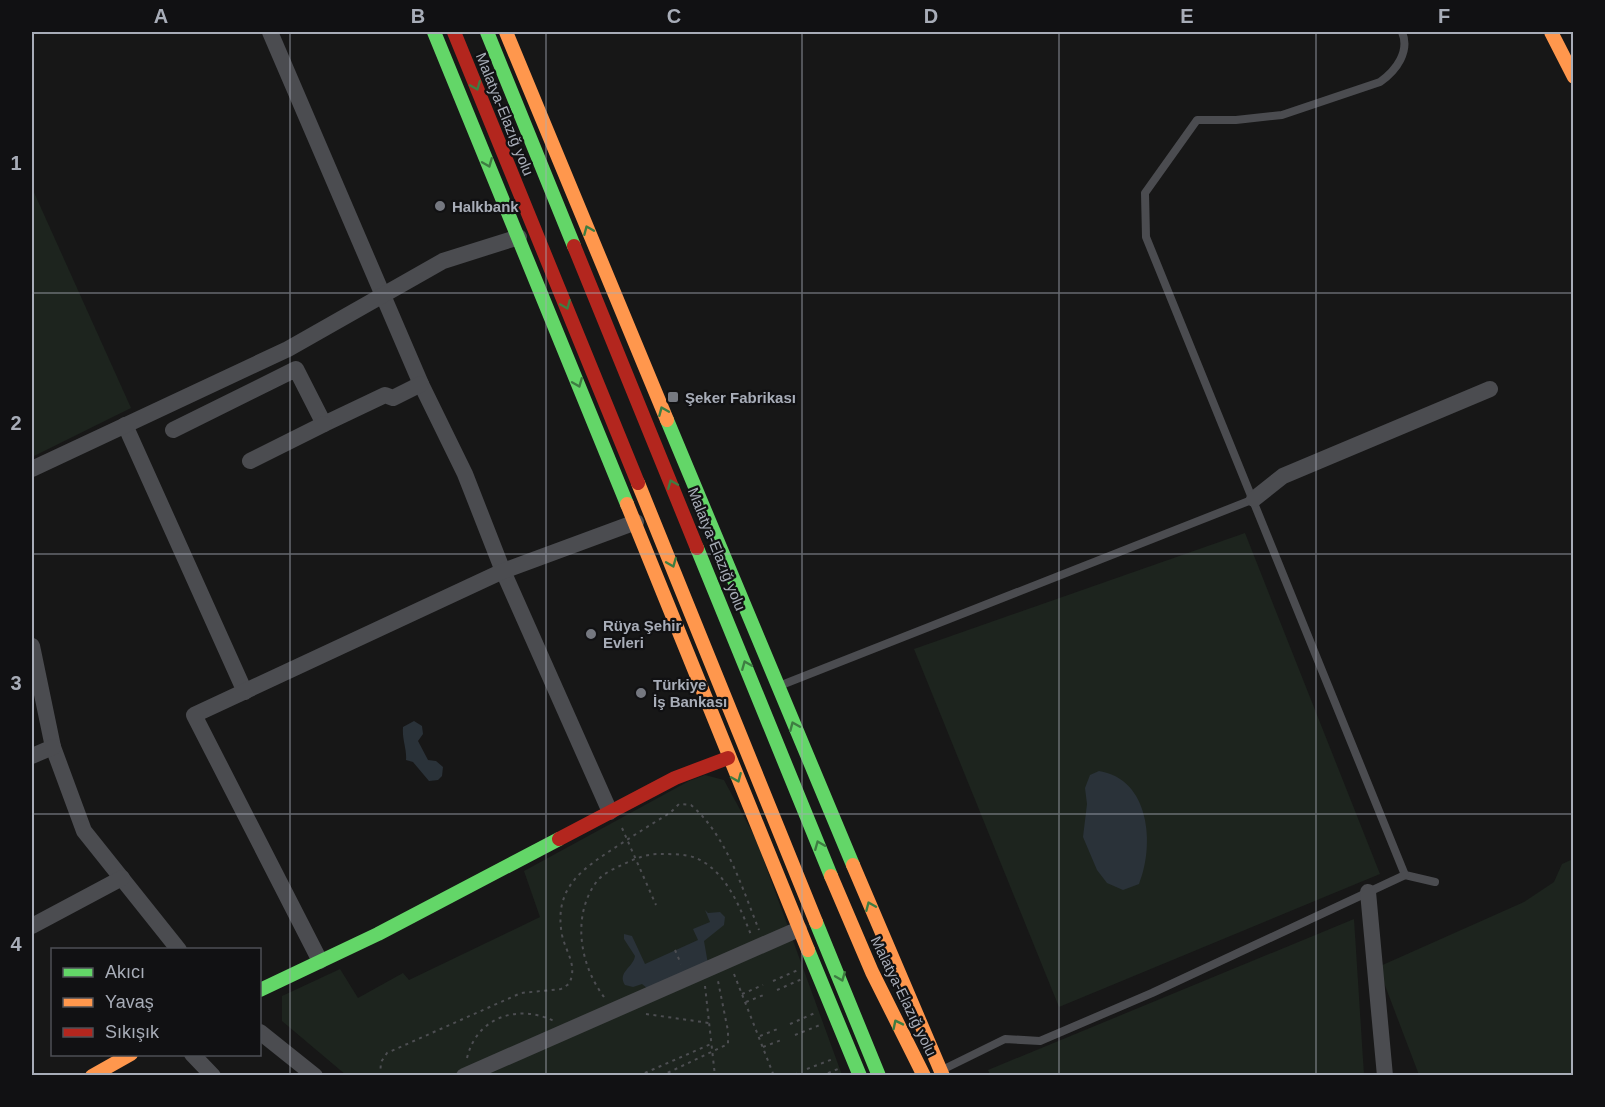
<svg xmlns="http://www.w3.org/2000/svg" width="1605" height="1107" viewBox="0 0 1605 1107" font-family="Arial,sans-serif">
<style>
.green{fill:#1d241e}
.water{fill:#2a3239}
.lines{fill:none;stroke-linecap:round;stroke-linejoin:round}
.path{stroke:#4d4e52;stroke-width:2;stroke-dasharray:3 4.5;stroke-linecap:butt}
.lane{stroke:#4b4c50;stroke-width:8}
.street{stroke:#4b4c50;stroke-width:16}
.fast{stroke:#63d668;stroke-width:14}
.slow{stroke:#ff974d;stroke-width:14}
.jam{stroke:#b3261e;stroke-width:14}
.oneway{stroke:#3e7d42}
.grid{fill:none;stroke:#a8adb8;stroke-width:1.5;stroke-opacity:0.55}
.poi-dot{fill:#757880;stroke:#111113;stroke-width:2}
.labels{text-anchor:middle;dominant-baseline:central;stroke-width:4.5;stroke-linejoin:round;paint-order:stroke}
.street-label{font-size:15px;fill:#a8adb8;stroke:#111113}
.poi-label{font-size:15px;font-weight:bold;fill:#a8adb8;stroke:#111113;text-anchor:start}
.neatline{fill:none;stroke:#a8adb8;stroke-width:2}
.grid-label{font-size:20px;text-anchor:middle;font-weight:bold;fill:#a8adb8}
</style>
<rect width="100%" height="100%" fill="#171717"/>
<g class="green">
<polygon points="32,188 131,408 32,457"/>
<polygon points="1245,533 1380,874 1059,1007 914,649"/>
<polygon points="705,775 724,780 756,839 842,1075 346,1075 282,1021 282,996 340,969 358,998 403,973 409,980 540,917 524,871 689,781"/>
<polygon points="1573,859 1573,1075 1419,1075 1378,967 1524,902 1554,882 1562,864"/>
<polygon points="1354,919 1364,1075 990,1075 988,1070"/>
</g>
<g class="water">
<path d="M414,721L422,726L423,734L418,741L428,760L436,761L443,767L442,776L438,780L429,781L413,762L406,760C407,749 402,740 403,727Z"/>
<path d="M1099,771C1150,779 1155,845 1139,884L1123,890L1107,883L1097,870L1083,837L1087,804L1085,788L1090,775Z"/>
<path d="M705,910L708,913L720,912L725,917L724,925L704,941L708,964L647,988L642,984L633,987L625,985C617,972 633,968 635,956L624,939V934L632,936L645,964L698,940L693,929L710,922Z"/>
</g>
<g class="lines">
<g class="path">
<polyline points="622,828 656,905"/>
<polyline points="675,950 681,964"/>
<polyline points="734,974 774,1076"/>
<polyline points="773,981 798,970"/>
<polyline points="705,986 715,1076"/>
<polyline points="777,990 802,979"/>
<polyline points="742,994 763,985"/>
<path d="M604,997C580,965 571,916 597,881C604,873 615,868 624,864C636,858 647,854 659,854C671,854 686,854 696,858C726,871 740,907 751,935"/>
<polyline points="746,1002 766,994"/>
<polyline points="646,1014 709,1023"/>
<polyline points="790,1024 815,1013"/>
<polyline points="795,1035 820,1025"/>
<polyline points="760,1036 780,1028"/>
<polyline points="763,1047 784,1039"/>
<path d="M467,1058C477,1016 519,1004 554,1021"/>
<polyline points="807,1069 833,1059"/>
<path d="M380,1076L381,1062L387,1053L521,993L561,989L569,984C578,965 566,953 562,935C553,886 584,868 619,845C636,834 653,823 670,813L679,804L691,805C727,836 742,888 759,930"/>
<polyline points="638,1076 711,1044"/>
<polyline points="661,1076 728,1044 728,1031 718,981"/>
<polyline points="790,1076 797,1073"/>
<polyline points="821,1076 838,1069"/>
</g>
<g class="lane">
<path d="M1402,32C1410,51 1397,70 1380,82L1282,115L1236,120H1197L1145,193L1146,237L1405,875L1435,882"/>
<polyline points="779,686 1254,499"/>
<polyline points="944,1069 1005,1039 1040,1041 1152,993 1405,875"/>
</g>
<g class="street">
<polyline points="270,32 421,384 465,474 503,571 610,812"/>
<polyline points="125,425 245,692"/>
<polyline points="173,430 296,369 324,424 385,395 393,398 421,384"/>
<polyline points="250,461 324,424"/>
<polyline points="32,469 288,349 443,261 519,237"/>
<polyline points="1254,499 1283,476 1490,389"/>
<polyline points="32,646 53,747 84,831 179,950"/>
<polyline points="32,756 53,747"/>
<polyline points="1368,892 1385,1076"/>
<polyline points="32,926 122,878"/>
<polyline points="320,961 194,715 503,571 636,522"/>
<polyline points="260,1032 315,1076"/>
<polyline points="192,1054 213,1076"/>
<polyline points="464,1076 799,929"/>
</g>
<g class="fast">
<polyline points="434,32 627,504"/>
<polyline points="487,32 574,246"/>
<polyline points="667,420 853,865"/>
<polyline points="697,548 831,876"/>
<polyline points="816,922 879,1076"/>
<polyline points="808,950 860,1076"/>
<polyline points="260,990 378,934 559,839"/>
</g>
<g class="slow">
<polyline points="506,32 667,420"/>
<polyline points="1551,32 1574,77"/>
<polyline points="638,483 816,922"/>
<polyline points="627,504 808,950"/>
<polyline points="853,865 943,1076"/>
<polyline points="831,876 872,972 924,1076"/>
<polyline points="92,1076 131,1054"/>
</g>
<g class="jam">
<polyline points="454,32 638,483"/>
<polyline points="574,246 697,548"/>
<polyline points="559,839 675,778 728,758"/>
</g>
</g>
<defs><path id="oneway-chevron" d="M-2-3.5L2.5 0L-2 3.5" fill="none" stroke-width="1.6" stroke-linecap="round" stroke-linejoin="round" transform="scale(1.5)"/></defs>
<g class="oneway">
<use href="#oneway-chevron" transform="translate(476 86) rotate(68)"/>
<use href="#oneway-chevron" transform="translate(488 163) rotate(68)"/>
<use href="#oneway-chevron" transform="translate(588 230) rotate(-113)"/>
<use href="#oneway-chevron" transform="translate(566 305) rotate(68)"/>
<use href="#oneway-chevron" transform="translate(578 383) rotate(68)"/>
<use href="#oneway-chevron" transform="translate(663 411) rotate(-113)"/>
<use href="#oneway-chevron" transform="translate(672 484) rotate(-112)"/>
<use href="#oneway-chevron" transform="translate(672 563) rotate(68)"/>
<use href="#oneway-chevron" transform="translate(746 665) rotate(-112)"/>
<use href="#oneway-chevron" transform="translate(794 726) rotate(-113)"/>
<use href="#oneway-chevron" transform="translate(737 778) rotate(67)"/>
<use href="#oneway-chevron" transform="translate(819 845) rotate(-112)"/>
<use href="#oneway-chevron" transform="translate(870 906) rotate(-113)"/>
<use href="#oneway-chevron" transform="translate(841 977) rotate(68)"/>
<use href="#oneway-chevron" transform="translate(897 1024) rotate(-116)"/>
</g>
<path class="grid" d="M290,32V1076M546,32V1076M802,32V1076M1059,32V1076M1316,32V1076M32,293H1574M32,554H1574M32,814H1574"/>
<g class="poi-dot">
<circle cx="440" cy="206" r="6"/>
<rect x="667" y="391" width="12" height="12" rx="3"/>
<circle cx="591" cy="634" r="6"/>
<circle cx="641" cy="693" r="6"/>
</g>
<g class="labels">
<g class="street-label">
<text transform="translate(505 114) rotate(68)">Malatya-Elazığ yolu</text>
<text transform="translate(717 549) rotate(68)">Malatya-Elazığ yolu</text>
<text transform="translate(904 996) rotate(64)">Malatya-Elazığ yolu</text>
</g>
<g class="poi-label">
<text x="452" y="206">Halkbank</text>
<text x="685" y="397">Şeker Fabrikası</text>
<text x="603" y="625">Rüya Şehir<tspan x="603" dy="17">Evleri</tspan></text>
<text x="653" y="684">Türkiye<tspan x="653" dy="17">İş Bankası</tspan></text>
</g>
</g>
<rect width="1605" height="1107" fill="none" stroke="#111113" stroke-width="66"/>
<rect x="51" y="948" width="210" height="108" fill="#111113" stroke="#4d4f55" stroke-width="1.5"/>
<rect x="63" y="968" width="30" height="9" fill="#63d668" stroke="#4d4f55" stroke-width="1.5"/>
<text x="105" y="978" font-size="18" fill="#a8adb8">Akıcı</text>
<rect x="63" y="998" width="30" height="9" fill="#ff974d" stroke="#4d4f55" stroke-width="1.5"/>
<text x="105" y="1008" font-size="18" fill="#a8adb8">Yavaş</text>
<rect x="63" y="1028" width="30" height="9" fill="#b3261e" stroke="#4d4f55" stroke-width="1.5"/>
<text x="105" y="1038" font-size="18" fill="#a8adb8">Sıkışık</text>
<rect x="33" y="33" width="1539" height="1041" class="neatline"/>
<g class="grid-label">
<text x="161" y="23">A</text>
<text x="418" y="23">B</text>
<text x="674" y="23">C</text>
<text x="931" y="23">D</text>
<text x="1187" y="23">E</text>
<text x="1444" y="23">F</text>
<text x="16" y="170">1</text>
<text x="16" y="430">2</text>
<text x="16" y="690">3</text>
<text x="16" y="951">4</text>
</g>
</svg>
